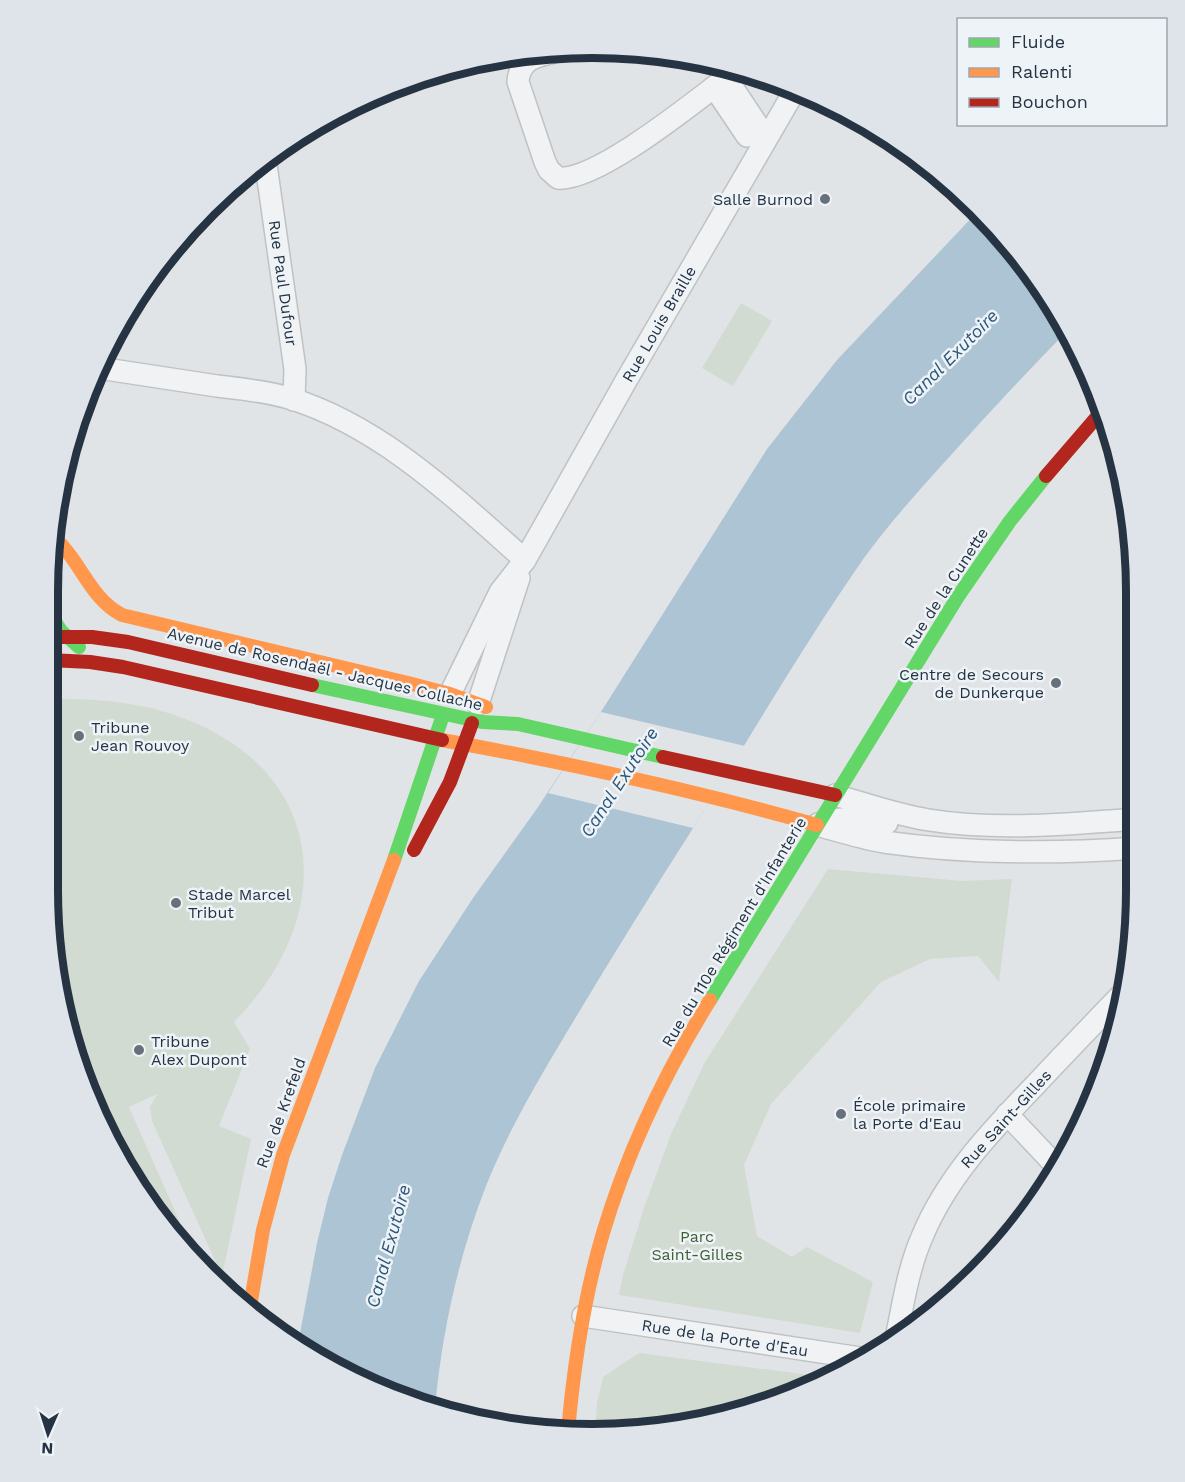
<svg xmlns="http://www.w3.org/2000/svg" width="1185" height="1482" viewBox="0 0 1185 1482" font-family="'Work Sans',sans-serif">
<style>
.green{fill:#d2dbd1}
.water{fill:#acc4d4}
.pier{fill:#e1e4e6}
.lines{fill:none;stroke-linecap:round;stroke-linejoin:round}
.street-casing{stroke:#bfc2c4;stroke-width:24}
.street{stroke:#f1f2f3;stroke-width:21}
.fast{stroke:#63d668;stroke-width:14}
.slow{stroke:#ff974d;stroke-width:14}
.jam{stroke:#b3261e;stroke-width:14}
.poi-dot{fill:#67717b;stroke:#eef3f7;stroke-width:2}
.labels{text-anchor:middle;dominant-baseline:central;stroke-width:5;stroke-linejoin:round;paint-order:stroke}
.poi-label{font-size:16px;fill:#263342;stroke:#eef3f7;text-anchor:start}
.street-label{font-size:16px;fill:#263342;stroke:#eef3f7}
.park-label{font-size:16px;fill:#3f5f32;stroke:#eef3f7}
.water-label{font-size:18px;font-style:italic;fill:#2c577a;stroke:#eef3f7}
.rim{fill:none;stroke:#263342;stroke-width:8}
</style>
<rect width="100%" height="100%" fill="#e1e4e6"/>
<g class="green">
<polygon points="741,303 772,321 733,386 702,368"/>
<path d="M49,699C94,698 141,702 183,718C331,774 337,918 234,1022L250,1049L219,1126L251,1139L222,1276L152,1121L150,1107L157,1094L129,1107L197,1261L121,1161L66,1030L48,889Z"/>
<polygon points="828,869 962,881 1012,879 999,982 978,956 930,959 881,982 771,1104 744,1165 757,1236 792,1257 807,1247 873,1282 860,1333 619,1295 623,1275 644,1208 671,1134 705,1062"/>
<polygon points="639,1353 825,1377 733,1416 595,1434 597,1403 603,1377"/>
</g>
<path class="water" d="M978,211L1002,234L1064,321L1068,330C1025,374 983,419 942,465C915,495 888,525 864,558C802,647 748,741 690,833C651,894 613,955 576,1017C543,1072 510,1126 486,1186C458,1258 442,1332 435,1408L320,1361L298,1344L317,1243L328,1198L342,1155L375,1068L419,981L473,898L536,810L599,715L767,449L837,360Z"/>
<polygon class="pier" points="601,712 745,746 693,828 548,793"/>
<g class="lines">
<g class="street-casing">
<g id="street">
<path d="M554,52C536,56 519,60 518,82L545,162L549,170L558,178C596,182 694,102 726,78"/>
<polyline points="717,64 766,138"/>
<polyline points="714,87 747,136"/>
<polyline points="266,165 295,369 294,400"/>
<path d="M99,368C138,374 178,380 217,386C241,389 266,391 289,398C381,426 455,498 525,560"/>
<polyline points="450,694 500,592 525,560 627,379 795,90"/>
<polyline points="478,704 519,578"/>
<path d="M835,795C866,804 897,815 929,820C997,831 1068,824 1137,819"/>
<path d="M818,824C843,816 861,817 887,823"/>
<path d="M817,825C839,831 861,838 884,842C968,854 1053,854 1137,848"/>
<polyline points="1007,1114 1058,1168"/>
<polyline points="583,1316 867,1359"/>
<path d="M896,1338C903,1305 908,1269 922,1237C947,1176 994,1128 1039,1081C1068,1050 1098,1019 1127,989"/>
</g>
</g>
<use href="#street" class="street"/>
<g class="fast">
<polyline points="49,612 61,631 79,647"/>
<polyline points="312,685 482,722 518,724 663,757"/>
<polyline points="394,860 442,718"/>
<polyline points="710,1000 957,598 1010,521 1046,476"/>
</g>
<g class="slow">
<path d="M53,537C81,560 89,598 122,615L408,683L450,694L486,707"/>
<path d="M442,740C568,763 694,790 817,825"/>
<polyline points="250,1307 263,1230 283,1155 394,860"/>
<path d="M568,1431C574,1364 584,1297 603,1233C627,1153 666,1071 710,1000"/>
</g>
<g class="jam">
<polyline points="1046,476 1102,411"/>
<polyline points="49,637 92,637 128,642 312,685"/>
<polyline points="49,660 90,662 123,667 442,740"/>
<polyline points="663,757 835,795"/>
<polyline points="414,850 450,782 472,723"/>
</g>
</g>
<g class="poi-dot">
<circle cx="825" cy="199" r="6"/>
<circle cx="1056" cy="683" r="6"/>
<circle cx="79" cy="736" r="6"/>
<circle cx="176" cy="903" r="6"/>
<circle cx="139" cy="1050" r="6"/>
<circle cx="841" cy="1114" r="6"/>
</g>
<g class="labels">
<g class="poi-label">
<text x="813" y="199" text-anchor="end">Salle Burnod</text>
<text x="1044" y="674" text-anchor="end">Centre de Secours<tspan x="1044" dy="18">de Dunkerque</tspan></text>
<text x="91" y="727">Tribune<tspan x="91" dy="18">Jean Rouvoy</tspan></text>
<text x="188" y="894">Stade Marcel<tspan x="188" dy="18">Tribut</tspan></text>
<text x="151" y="1041">Tribune<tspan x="151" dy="18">Alex Dupont</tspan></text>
<text x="853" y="1105">École primaire<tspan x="853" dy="18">la Porte d'Eau</tspan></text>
</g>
<g class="street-label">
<text transform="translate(283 283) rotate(82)">Rue Paul Dufour</text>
<text transform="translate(659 324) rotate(-60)">Rue Louis Braille</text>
<text transform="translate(946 588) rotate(-57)">Rue de la Cunette</text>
<text transform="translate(325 669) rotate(13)">Avenue de Rosendaël - Jacques Collache</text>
<text transform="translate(734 932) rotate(-59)">Rue du 110e Régiment d'Infanterie</text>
<text transform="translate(281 1113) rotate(-70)">Rue de Krefeld</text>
<text transform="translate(1006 1119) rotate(-48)">Rue Saint-Gilles</text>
<text transform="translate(725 1338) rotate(9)">Rue de la Porte d'Eau</text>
</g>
<g class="park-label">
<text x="697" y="1236">Parc<tspan x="697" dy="18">Saint-Gilles</tspan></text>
</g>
<g class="water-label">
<text transform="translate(950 357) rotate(-45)">Canal Exutoire</text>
<text transform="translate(619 782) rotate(-57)">Canal Exutoire</text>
<text transform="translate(388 1246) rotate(-75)">Canal Exutoire</text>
</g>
</g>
<path d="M0 0H1185V1482H0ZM592 58H592A534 534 0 0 1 1126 592V890A534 534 0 0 1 592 1424H592A534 534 0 0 1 58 890V592A534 534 0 0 1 592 58Z" fill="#dee4e9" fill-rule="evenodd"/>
<path class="rim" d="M592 58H592A534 534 0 0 1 1126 592V890A534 534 0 0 1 592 1424H592A534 534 0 0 1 58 890V592A534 534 0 0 1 592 58Z"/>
<rect x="957" y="18" width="210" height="108" fill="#eef3f7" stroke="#9ea6af" stroke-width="1.5"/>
<rect x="969" y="38" width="30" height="9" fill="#63d668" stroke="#9ea6af" stroke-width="1.5"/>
<text x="1011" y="48" font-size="18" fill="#263342">Fluide</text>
<rect x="969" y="68" width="30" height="9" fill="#ff974d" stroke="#9ea6af" stroke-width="1.5"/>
<text x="1011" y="78" font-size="18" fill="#263342">Ralenti</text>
<rect x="969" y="98" width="30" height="9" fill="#b3261e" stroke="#9ea6af" stroke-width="1.5"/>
<text x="1011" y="108" font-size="18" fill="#263342">Bouchon</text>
<g transform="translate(48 1434) rotate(183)" stroke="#eef3f7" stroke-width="4.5" paint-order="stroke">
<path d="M0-4.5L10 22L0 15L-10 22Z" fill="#263342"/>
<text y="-9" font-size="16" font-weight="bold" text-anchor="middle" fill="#263342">N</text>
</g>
</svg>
